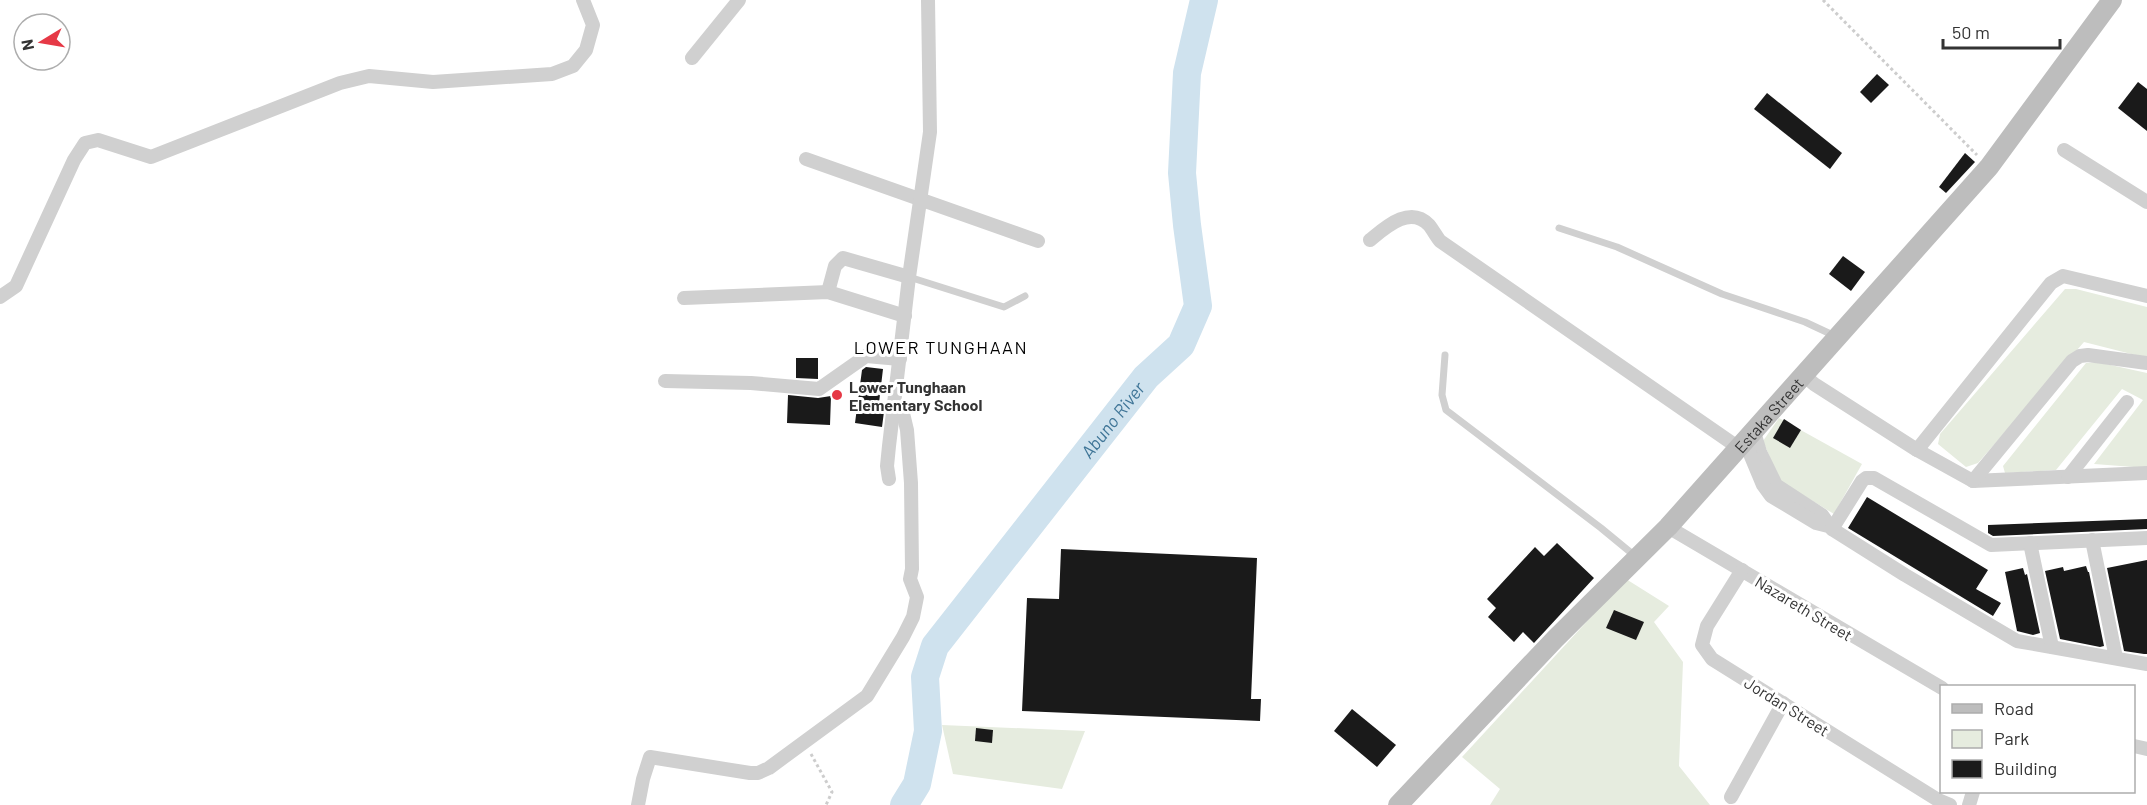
<svg xmlns="http://www.w3.org/2000/svg" width="2147" height="805" viewBox="0 0 2147 805" font-family="Barlow,sans-serif">
<style>
.green{fill:#e6ecdf}
.lines{fill:none;stroke-linecap:round;stroke-linejoin:round}
.river{stroke:#cfe2ee;stroke-width:28}
.building{fill:#1a1a1a}
.path{stroke:#cdcdcd;stroke-width:3;stroke-dasharray:3 3;stroke-linecap:butt}
.lane{stroke:#d0d0d0;stroke-width:7}
.street{stroke:#d0d0d0;stroke-width:14}
.secondary{stroke:#bdbdbd;stroke-width:20}
.poi-dot{fill:#e63946;stroke:#fff;stroke-width:2}
.labels{text-anchor:middle;dominant-baseline:central;stroke-width:6;stroke-linejoin:round;paint-order:stroke}
.poi-label{font-size:16px;font-weight:bold;fill:#333;stroke:#fff;text-anchor:start}
.street-label{font-size:16px;fill:#333;stroke:#fff}
.neighbourhood-label{font-size:18px;letter-spacing:1.5px;fill:#000;stroke:#fff}
.water-label{font-size:18px;font-style:italic;fill:#3f7597;stroke:#fff}
</style>
<rect width="100%" height="100%" fill="#fff"/>
<g class="green">
<polygon points="2065,289 2076,289 2147,307 2147,358 2084,342 1978,463 1966,467 1938,444 1940,434"/>
<polygon points="2097,362 2147,373 2147,468 2094,464 2143,400 2122,389 2056,470 2005,473 2003,466 2086,363"/>
<polygon points="1779,418 1862,464 1834,514 1780,481 1763,441"/>
<polygon points="1626,579 1669,606 1654,622 1683,662 1679,766 1710,805 1490,805 1500,789 1462,757"/>
<polygon points="942,725 1085,731 1062,789 953,774"/>
</g>
<g class="lines">
<path class="river" id="s1" d="M904,805L917,784L928,731L925,677L935,646L1146,377L1181,345L1198,306L1187,225L1182,173L1187,73L1204,0"/>
</g>
<g class="building">
<polygon points="1877,74 1889,85 1871,103 1860,92"/>
<polygon points="2138,82 2147,89 2147,131 2118,108"/>
<polygon points="1767,93 1842,153 1830,169 1754,109"/>
<polygon points="1965,153 1975,162 1946,193 1939,187"/>
<polygon points="1843,256 1865,272 1851,291 1829,274"/>
<polygon points="796,358 818,358 818,379 796,378"/>
<polygon points="866,367 883,369 879,403 885,404 882,427 855,423 862,370"/>
<polygon points="788,395 818,398 831,396 830,425 787,423"/>
<polygon points="1784,419 1801,430 1790,448 1773,438"/>
<polygon points="1867,497 1988,570 1976,589 2001,603 1993,616 1848,528"/>
<polygon points="2147,519 2147,529 1993,536 1988,533 1988,525"/>
<polygon points="1557,543 1594,578 1534,643 1523,632 1514,642 1488,617 1496,608 1487,599 1535,547 1544,556"/>
<polygon points="1061,549 1257,558 1251,699 1261,699 1260,721 1022,711 1027,598 1059,599"/>
<polygon points="2147,560 2147,654 2144,654 2124,651 2107,568"/>
<polygon points="2086,566 2088,572 2089,572 2104,646 2100,647 2060,639 2045,571 2063,567 2064,571"/>
<polygon points="2023,568 2025,575 2027,574 2040,633 2033,635 2017,631 2005,572"/>
<polygon points="1614,610 1644,622 1636,640 1606,628"/>
<polygon points="1352,709 1396,745 1377,767 1334,731"/>
<polygon points="976,728 993,730 992,743 975,741"/>
</g>
<g class="lines">
<g class="path">
<polyline points="1823,0 1977,155"/>
<polyline points="811,754 832,792 826,805"/>
</g>
<g class="lane">
<polyline points="1559,228 1617,247 1722,294 1805,322 1835,336"/>
<polyline points="909,277 1004,307 1025,296"/>
<polyline points="1445,355 1442,395 1446,410 1601,528 1635,556"/>
</g>
<g class="street">
<polyline points="692,58 739,0"/>
<polyline points="2064,150 2147,202"/>
<polyline points="806,159 1038,241"/>
<path d="M1370,240C1386,227 1410,205 1429,225C1433,230 1436,236 1440,241L1739,448"/>
<polyline points="828,292 835,266 843,258 909,277"/>
<polyline points="0,297 16,286 74,160 85,143 98,140 151,157 340,83 369,76 433,82 552,74 573,66 586,50 593,25 583,0"/>
<polyline points="684,298 828,292 905,316"/>
<polyline points="1804,375 1814,384 1917,450 1973,481 2147,473"/>
<polyline points="665,381 751,383 819,389 866,356 900,359"/>
<polyline points="1754,432 1760,452 1776,485 1822,515 1832,529 1905,575 2017,641 2147,664"/>
<polyline points="1745,442 1763,485 1771,496 1816,523 1828,526"/>
<polyline points="1917,450 2051,283 2063,276 2147,296"/>
<polyline points="2068,477 2127,402"/>
<polyline points="889,479 887,466 889,446 909,277 930,132 928,0"/>
<polyline points="1973,481 2072,361 2080,356 2088,355 2147,363"/>
<polyline points="1668,527 1942,688"/>
<polyline points="1832,529 1862,481 1866,478 1874,478 1991,545 2147,538"/>
<polyline points="2092,540 2116,658"/>
<polyline points="2030,543 2052,647"/>
<polyline points="1742,570 1707,626 1702,645 1712,659 1938,800 1950,805"/>
<polyline points="2134,746 2147,749"/>
<polyline points="1731,797 1783,703"/>
<polyline points="638,805 643,779 650,757 750,773 758,773 769,768 867,696 903,637 913,617 917,597 910,579 912,569 911,483 907,430 902,409 894,407"/>
<polyline points="1969,805 1973,792"/>
</g>
<path class="secondary" id="s2" d="M1398,805L1555,639L1668,527L1989,167L2112,0"/>
</g>
<circle class="poi-dot" cx="837" cy="395" r="6"/>
<g class="labels">
<g class="poi-label">
<text x="849" y="386">Lower Tunghaan<tspan x="849" dy="18">Elementary School</tspan></text>
</g>
<g class="street-label">
<text stroke="none"><textPath href="#s2" startOffset="538">Estaka Street</textPath></text>
<text transform="translate(1804 608) rotate(31)">Nazareth Street</text>
<text transform="translate(1787 706) rotate(32)">Jordan Street</text>
</g>
<g class="neighbourhood-label">
<text x="941" y="347">LOWER TUNGHAAN</text>
</g>
<g class="water-label">
<text stroke="none"><textPath href="#s1" startOffset="453">Abuno River</textPath></text>
</g>
</g>
<rect x="1940" y="685" width="195" height="108" fill="#ffffff" stroke="#adadad" stroke-width="1.5"/>
<rect x="1952" y="704" width="30" height="9" fill="#bdbdbd" stroke="#adadad" stroke-width="1.5"/>
<text x="1994" y="715" font-size="18" fill="#333333">Road</text>
<rect x="1952" y="730" width="30" height="18" fill="#e6ecdf" stroke="#adadad" stroke-width="1.5"/>
<text x="1994" y="745" font-size="18" fill="#333333">Park</text>
<rect x="1952" y="760" width="30" height="18" fill="#1a1a1a" stroke="#adadad" stroke-width="1.5"/>
<text x="1994" y="775" font-size="18" fill="#333333">Building</text>
<g transform="translate(42 42) rotate(259)"><circle r="28" fill="#ffffff" stroke="#adadad" stroke-width="1.5"/>
<path d="M0-4.5L10 22L0 15L-10 22Z" fill="#e63946"/>
<text y="-9" font-size="16" font-weight="bold" text-anchor="middle" fill="#333333">N</text>
</g>
<path d="M1943 39v9h117v-9" fill="none" stroke="#333333" stroke-width="3"/>
<text x="1952" y="39" font-size="18" fill="#333333" stroke="#ffffff" stroke-width="4.5" paint-order="stroke">50 m</text>
</svg>
